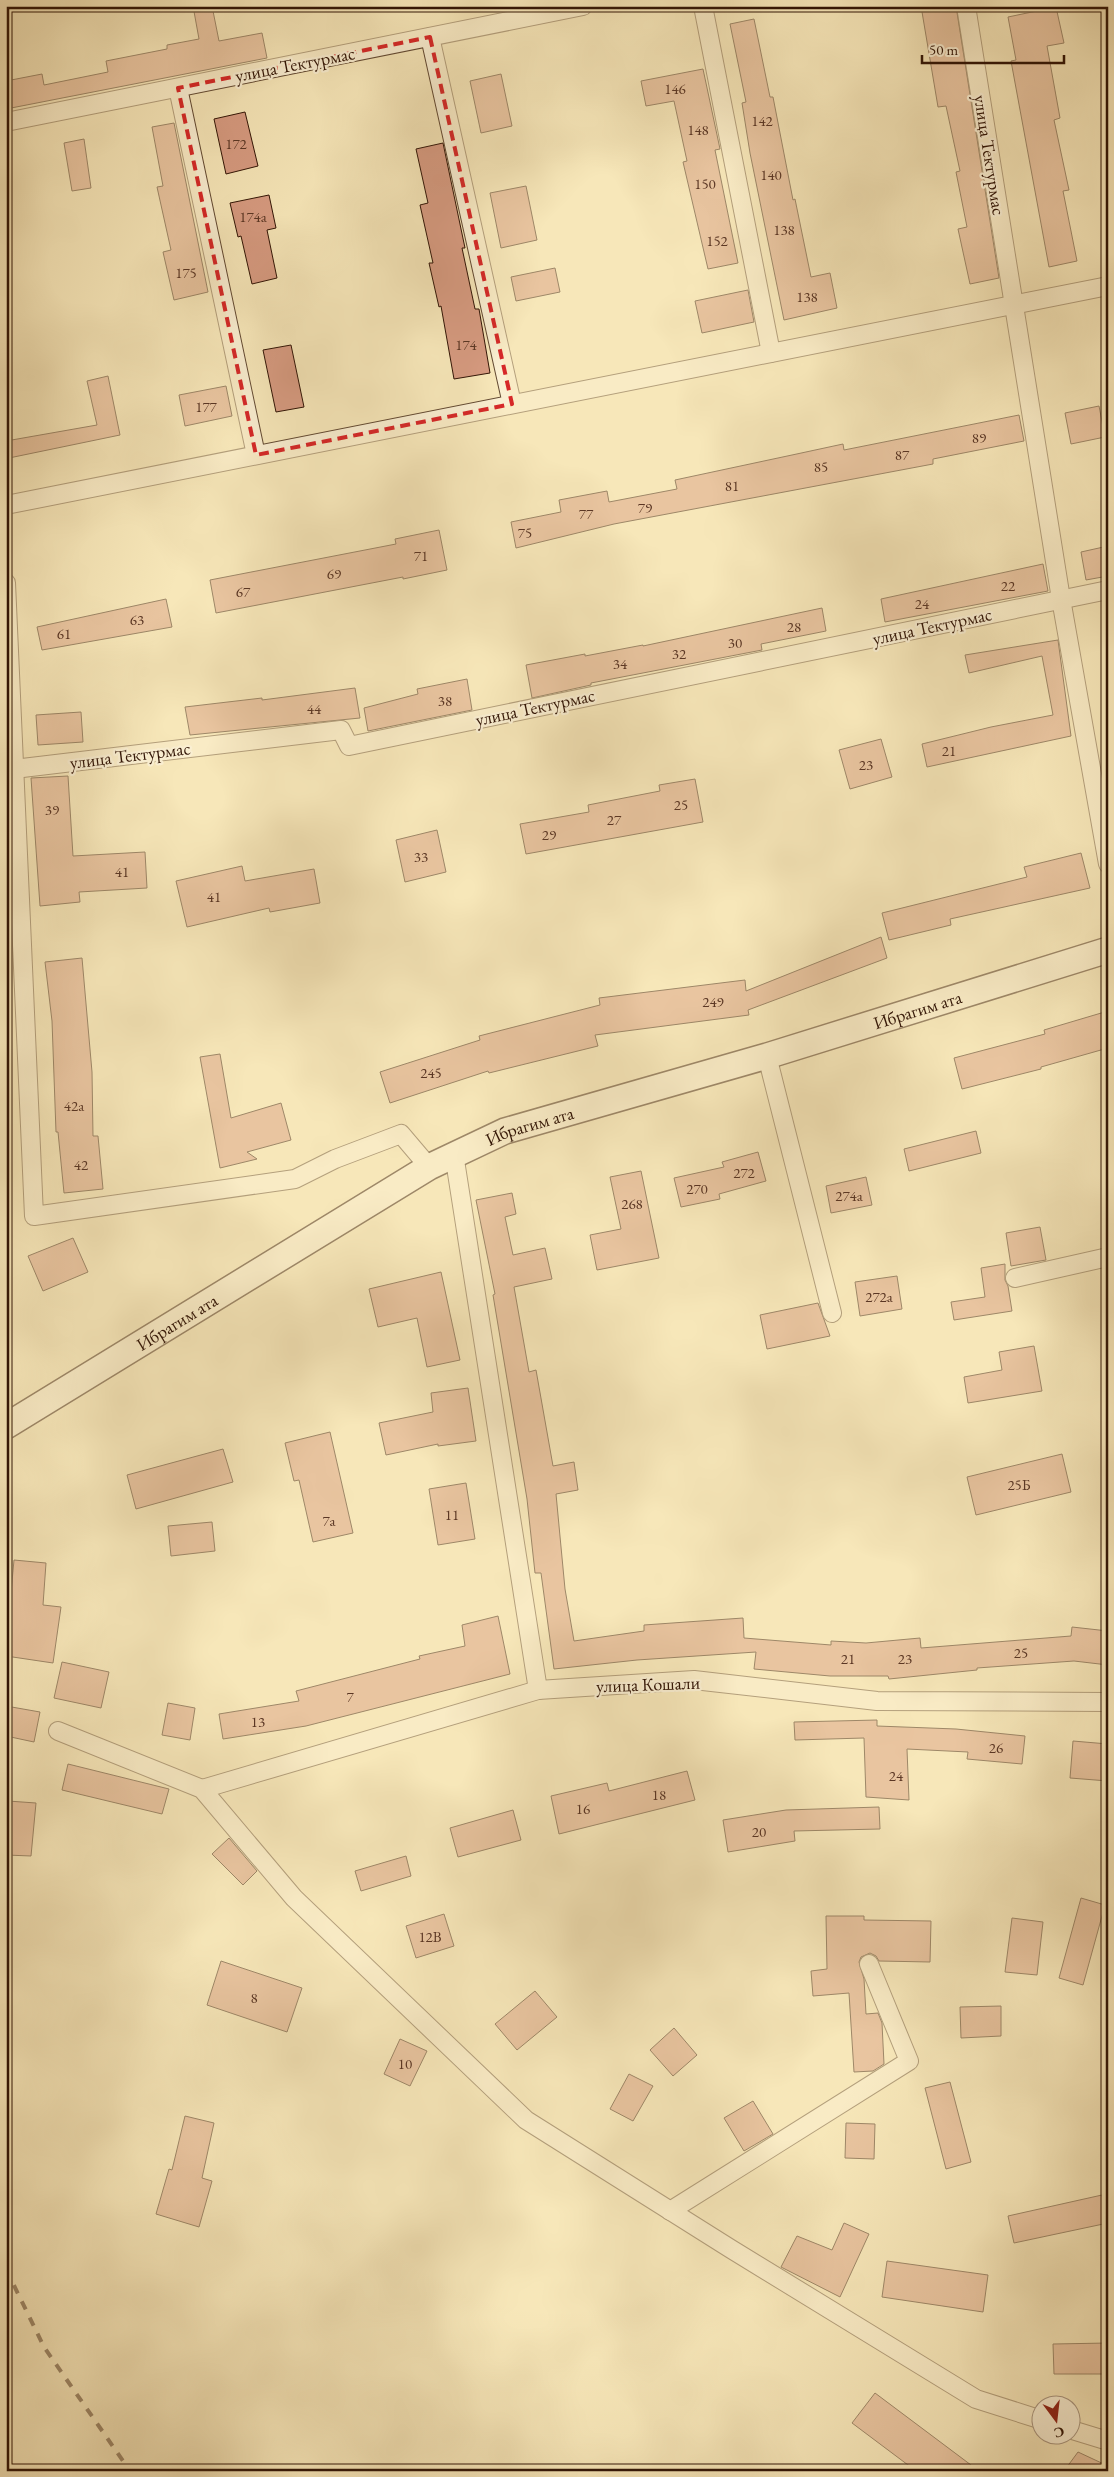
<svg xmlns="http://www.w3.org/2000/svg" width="1114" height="2477" viewBox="0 0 1114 2477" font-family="'EB Garamond',serif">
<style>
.building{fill:#d79b81;stroke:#311405}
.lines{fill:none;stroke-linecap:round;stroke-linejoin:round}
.street-casing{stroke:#624932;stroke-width:20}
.secondary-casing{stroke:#311405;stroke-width:28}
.street{stroke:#faefd2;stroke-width:18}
.secondary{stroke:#faefd2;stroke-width:25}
.rail{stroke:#311405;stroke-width:4;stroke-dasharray:9 9;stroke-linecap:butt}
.marked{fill:none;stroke:#d62828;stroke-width:4;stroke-dasharray:10 6;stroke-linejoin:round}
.labels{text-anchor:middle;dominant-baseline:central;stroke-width:4.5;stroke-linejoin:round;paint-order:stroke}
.number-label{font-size:15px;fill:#5a3624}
.street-label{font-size:18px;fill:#311405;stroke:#faefd2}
</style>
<rect width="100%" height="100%" fill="#f7e7b9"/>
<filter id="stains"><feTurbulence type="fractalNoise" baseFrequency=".004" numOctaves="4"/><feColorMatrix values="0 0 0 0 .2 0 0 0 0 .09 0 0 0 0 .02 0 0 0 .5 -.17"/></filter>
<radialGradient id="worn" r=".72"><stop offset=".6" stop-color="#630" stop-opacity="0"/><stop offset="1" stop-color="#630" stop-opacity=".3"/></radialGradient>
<g class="building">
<polygon points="193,6 212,6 219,41 262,33 267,58 6,109 6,81 42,74 44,85 108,72 106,61 167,49 167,45 199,39"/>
<polygon points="921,6 956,6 999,278 970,284 958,229 967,227 956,172 960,171 946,106 938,107"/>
<polygon points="1056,7 1064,43 1047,46 1060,118 1054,120 1069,190 1063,191 1077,261 1049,267 1011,61 1016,60 1008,17"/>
<polygon points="754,19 770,97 773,97 793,200 795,199 811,277 830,273 837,308 784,320 750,153 742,103 746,102 730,24"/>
<polygon points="703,69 720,149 715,150 738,263 708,269 683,162 687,161 674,101 646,106 641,81"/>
<polygon points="501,74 512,126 481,133 470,81"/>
<polygon points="245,112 258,166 226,174 214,119"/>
<polygon points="174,123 208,292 174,300 163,252 171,250 157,187 163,186 152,127"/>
<polygon points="84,139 91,188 72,191 64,143"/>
<polygon points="443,143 465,248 462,248 475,309 479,309 490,373 454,379 441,306 439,307 429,263 433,263 420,205 428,203 416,149"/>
<polygon points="526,186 537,240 501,248 490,193"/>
<polygon points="269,195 276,228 267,230 277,278 252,284 241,236 238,237 230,203"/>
<polygon points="555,268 560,292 516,301 511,277"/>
<polygon points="748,290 754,322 702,333 695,301"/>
<polygon points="291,345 304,407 276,412 263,350"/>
<polygon points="108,376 120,435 9,458 6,441 97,425 87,381"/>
<polygon points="226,386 232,416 185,426 179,395"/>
<polygon points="1099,406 1105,437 1071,444 1065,413"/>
<polygon points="1019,415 1024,441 933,459 933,464 614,524 516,548 511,522 561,512 559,500 607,491 609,502 677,489 675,480 792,455 843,444 844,450"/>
<polygon points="439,530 447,570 403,579 403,577 216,613 210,580 396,544 395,539"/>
<polygon points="1108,546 1108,576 1086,580 1081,552"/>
<polygon points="1043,564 1048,591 885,622 881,599"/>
<polygon points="166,599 172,627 42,650 37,627"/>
<polygon points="822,608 826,631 761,644 762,650 591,683 591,685 532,698 526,665 585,654 585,656 643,645 643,646"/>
<polygon points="1058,640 1071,736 927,767 922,744 991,727 1053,715 1042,656 969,673 965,655"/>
<polygon points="467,679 472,710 368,731 364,708 418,694 417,689"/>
<polygon points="355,688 360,718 190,735 185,707 262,698 262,700"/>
<polygon points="81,712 83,742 38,745 36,715"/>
<polygon points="881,739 892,777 850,789 839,750"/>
<polygon points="68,776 73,856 145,852 147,888 79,892 80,902 40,906 31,778"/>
<polygon points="695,779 703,822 526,854 520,824 589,812 588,805 660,791 659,785"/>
<polygon points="437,830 446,872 405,882 396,840"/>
<polygon points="1081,853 1090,888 950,919 951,925 889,940 882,913 1027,877 1024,867"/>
<polygon points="242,866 245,881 314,869 320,903 270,912 269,908 187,927 176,881"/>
<polygon points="881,937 887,958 748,1010 749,1015 595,1035 598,1046 489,1073 488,1071 390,1103 380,1072 480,1040 479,1036 600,1005 599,998 745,980 746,991"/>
<polygon points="82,958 92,1072 93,1136 98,1136 103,1189 64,1193 58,1132 56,1132 52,1021 45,962"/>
<polygon points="1108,1011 1108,1048 1041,1067 1041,1069 962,1089 954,1058 1045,1034 1044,1030"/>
<polygon points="220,1054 231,1118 281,1103 291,1140 247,1152 257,1159 220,1168 200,1057"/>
<polygon points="976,1131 981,1153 909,1171 904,1149"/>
<polygon points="758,1152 766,1181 719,1194 720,1199 681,1207 674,1178 724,1167 722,1162"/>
<polygon points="641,1171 659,1258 597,1270 590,1235 621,1229 610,1177"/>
<polygon points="866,1177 872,1205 831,1213 826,1186"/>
<polygon points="512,1193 516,1214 505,1217 513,1255 545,1248 552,1279 514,1287 529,1372 536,1370 553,1466 574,1462 578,1490 556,1494 565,1589 574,1641 644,1631 644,1625 743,1618 744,1638 831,1645 831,1641 866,1643 920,1638 921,1648 1071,1636 1072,1627 1108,1631 1108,1665 1074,1661 977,1668 977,1670 889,1679 888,1676 830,1676 754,1669 756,1652 637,1660 554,1669 541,1573 535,1573 527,1499 493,1295 495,1294 476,1200"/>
<polygon points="1040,1227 1046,1260 1011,1266 1006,1233"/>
<polygon points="73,1238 88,1272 43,1291 28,1256"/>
<polygon points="1005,1264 1005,1280 1008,1286 1012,1311 954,1320 951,1302 985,1297 981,1268"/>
<polygon points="441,1272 460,1360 427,1367 417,1318 378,1327 369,1289"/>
<polygon points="897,1276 902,1309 860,1316 855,1282"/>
<polygon points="818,1303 830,1336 767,1349 760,1315"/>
<polygon points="1034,1346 1042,1391 968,1403 964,1377 1002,1370 999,1352"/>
<polygon points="468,1388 476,1441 438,1446 438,1444 386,1455 379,1423 433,1412 431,1393"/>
<polygon points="330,1432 353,1533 313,1542 299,1480 294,1481 285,1443"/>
<polygon points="223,1449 233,1482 136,1509 127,1475"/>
<polygon points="1062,1454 1071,1492 976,1515 967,1477"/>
<polygon points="466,1483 475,1539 438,1545 429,1489"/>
<polygon points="212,1522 215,1551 171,1556 168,1526"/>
<polygon points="14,1560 46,1563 43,1605 61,1607 53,1663 6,1656 6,1603 10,1603"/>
<polygon points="498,1616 510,1674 306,1726 223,1739 219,1714 299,1701 296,1691 420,1659 419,1656 465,1646 462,1625"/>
<polygon points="62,1662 109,1672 101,1708 54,1698"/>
<polygon points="168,1703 195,1708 190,1740 162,1735"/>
<polygon points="6,1706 40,1712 34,1742 6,1736"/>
<polygon points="877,1720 877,1726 956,1729 1025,1736 1022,1764 967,1759 968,1752 907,1749 909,1800 866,1797 864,1738 795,1740 794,1722"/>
<polygon points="1073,1741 1108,1744 1108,1781 1070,1778"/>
<polygon points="68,1764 169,1789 162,1814 62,1790"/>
<polygon points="687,1771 695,1800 559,1834 551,1796 607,1783 609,1791"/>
<polygon points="8,1801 36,1803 31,1856 6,1855"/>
<polygon points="879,1807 880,1829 794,1831 795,1841 728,1852 723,1820 786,1810"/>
<polygon points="513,1810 521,1840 458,1857 450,1828"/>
<polygon points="229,1838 257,1871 243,1885 212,1854"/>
<polygon points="406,1856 411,1876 361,1891 355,1871"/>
<polygon points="1081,1898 1105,1905 1083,1985 1059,1978"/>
<polygon points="444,1914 454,1946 416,1958 406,1926"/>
<polygon points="826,1916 864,1916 864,1920 931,1921 930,1962 879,1961 876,1956 870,1953 861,1957 859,1962 864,1979 866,2014 878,2013 882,2023 884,2064 873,2071 854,2072 849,1993 813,1996 811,1971 827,1969"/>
<polygon points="1012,1918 1043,1922 1037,1975 1005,1972"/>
<polygon points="221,1961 302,1988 287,2032 207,2005"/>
<polygon points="535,1991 557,2017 517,2050 495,2024"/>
<polygon points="1001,2006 1001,2036 961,2038 960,2007"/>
<polygon points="674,2028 697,2055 673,2076 650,2050"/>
<polygon points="400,2039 427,2051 410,2086 384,2074"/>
<polygon points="629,2074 653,2086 633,2121 610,2109"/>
<polygon points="950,2082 971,2162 946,2169 925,2088"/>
<polygon points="753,2101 773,2134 744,2151 724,2118"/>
<polygon points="185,2116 214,2123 202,2178 212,2181 199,2227 156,2214 169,2169 172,2170"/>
<polygon points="846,2123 875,2124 874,2159 845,2158"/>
<polygon points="1102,2195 1108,2223 1014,2243 1008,2216"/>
<polygon points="844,2223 869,2234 840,2297 781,2267 797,2236 832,2250"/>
<polygon points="887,2261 988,2275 983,2312 882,2297"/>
<polygon points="1108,2343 1108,2374 1054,2374 1053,2344"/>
<polygon points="875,2393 979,2471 916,2471 852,2423"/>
<polygon points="1078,2452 1108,2466 1108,2471 1064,2471"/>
</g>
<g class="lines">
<g class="street-casing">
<g id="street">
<polyline points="703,6 771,353"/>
<polyline points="966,6 1061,599 1108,864"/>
<polyline points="430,37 512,404"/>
<polyline points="178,88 256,455"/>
<polyline points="6,122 583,6"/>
<polyline points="6,505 1108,286"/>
<polyline points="6,583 34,1216 295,1179 335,1159 401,1134 429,1167"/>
<polyline points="14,769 341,730 349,746 1108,590"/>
<polyline points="767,1056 832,1313"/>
<polyline points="454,1154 538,1690"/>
<polyline points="1015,1278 1108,1257"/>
<polyline points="58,1731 202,1789 294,1898 526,2120 731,2249 976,2399 1042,2420"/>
<polyline points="202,1789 538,1690 694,1680 877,1701 1108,1702"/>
<polyline points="670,2211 909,2061 869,1964"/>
<polyline points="1072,2430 1108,2441"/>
</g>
</g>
<g class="secondary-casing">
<g id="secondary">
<path id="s1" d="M6,1426L429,1167L505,1131L767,1056L1108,950"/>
</g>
</g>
<use href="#street" class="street"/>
<use href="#secondary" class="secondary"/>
<polyline class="rail" points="6,2269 44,2347 130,2471"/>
</g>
<path d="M0 0H1114V2477H0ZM430,37L512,404L256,455L178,88Z" fill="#f7e7b9" fill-opacity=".55" fill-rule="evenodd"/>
<path class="marked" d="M430,37L512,404L256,455L178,88Z"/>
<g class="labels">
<g class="number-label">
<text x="675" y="88">146</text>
<text x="762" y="120">142</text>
<text x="698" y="129">148</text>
<text x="236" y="143">172</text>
<text x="771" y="174">140</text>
<text x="705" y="183">150</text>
<text x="253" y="216">174а</text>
<text x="784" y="229">138</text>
<text x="717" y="240">152</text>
<text x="186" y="272">175</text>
<text x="807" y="296">138</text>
<text x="466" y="344">174</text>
<text x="206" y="406">177</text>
<text x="979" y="437">89</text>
<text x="902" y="454">87</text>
<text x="821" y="466">85</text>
<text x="732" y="485">81</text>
<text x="645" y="507">79</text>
<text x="586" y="513">77</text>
<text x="525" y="532">75</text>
<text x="421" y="555">71</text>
<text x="334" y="573">69</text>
<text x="1008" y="585">22</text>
<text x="243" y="591">67</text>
<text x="922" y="603">24</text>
<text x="137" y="619">63</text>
<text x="794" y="626">28</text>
<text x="64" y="633">61</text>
<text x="735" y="642">30</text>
<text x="679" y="653">32</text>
<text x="620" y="663">34</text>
<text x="445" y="700">38</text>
<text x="314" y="708">44</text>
<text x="949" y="750">21</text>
<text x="866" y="764">23</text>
<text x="681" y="804">25</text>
<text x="52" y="809">39</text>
<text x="614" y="819">27</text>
<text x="549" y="834">29</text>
<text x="421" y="856">33</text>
<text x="122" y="871">41</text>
<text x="214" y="896">41</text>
<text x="713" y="1001">249</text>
<text x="431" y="1072">245</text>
<text x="74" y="1105">42а</text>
<text x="81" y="1164">42</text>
<text x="744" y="1172">272</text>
<text x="697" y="1188">270</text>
<text x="849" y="1195">274а</text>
<text x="632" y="1203">268</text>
<text x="879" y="1296">272а</text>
<text x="1019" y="1484">25Б</text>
<text x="452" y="1514">11</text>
<text x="329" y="1520">7а</text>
<text x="1021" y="1652">25</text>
<text x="848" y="1658">21</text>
<text x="905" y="1658">23</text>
<text x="350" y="1696">7</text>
<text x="258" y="1721">13</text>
<text x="996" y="1747">26</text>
<text x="896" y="1775">24</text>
<text x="659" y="1794">18</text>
<text x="583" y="1808">16</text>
<text x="759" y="1831">20</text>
<text x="430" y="1936">12В</text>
<text x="254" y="1997">8</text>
<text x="405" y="2063">10</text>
</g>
<g class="street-label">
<text transform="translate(295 64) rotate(-11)">улица Тектурмас</text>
<text transform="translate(990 155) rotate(81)">улица Тектурмас</text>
<text transform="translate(932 626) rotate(-12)">улица Тектурмас</text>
<text transform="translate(535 707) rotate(-12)">улица Тектурмас</text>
<text transform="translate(130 755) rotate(-7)">улица Тектурмас</text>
<text stroke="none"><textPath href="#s1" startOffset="1010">Ибрагим ата</textPath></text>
<text stroke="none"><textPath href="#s1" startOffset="605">Ибрагим ата</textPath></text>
<text stroke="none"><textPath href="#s1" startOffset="200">Ибрагим ата</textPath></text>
<text transform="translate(648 1684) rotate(-2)">улица Кошали</text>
</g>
</g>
<rect width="1114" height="2477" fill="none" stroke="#f7e7b9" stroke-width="25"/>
<rect x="8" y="8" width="1099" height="2462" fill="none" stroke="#311405" stroke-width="2.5"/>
<rect x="12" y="12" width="1089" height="2452" fill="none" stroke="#311405"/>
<g transform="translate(1056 2420) rotate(165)"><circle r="24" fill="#faefd2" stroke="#aa9780"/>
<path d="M0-4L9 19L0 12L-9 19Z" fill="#8f2418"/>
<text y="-8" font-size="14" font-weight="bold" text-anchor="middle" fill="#311405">С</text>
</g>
<path d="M922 55v8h142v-8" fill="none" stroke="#311405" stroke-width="2.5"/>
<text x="929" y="55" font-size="15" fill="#311405" stroke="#faefd2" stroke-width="4" paint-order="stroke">50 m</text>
<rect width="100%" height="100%" filter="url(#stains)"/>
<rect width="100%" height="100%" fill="url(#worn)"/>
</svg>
